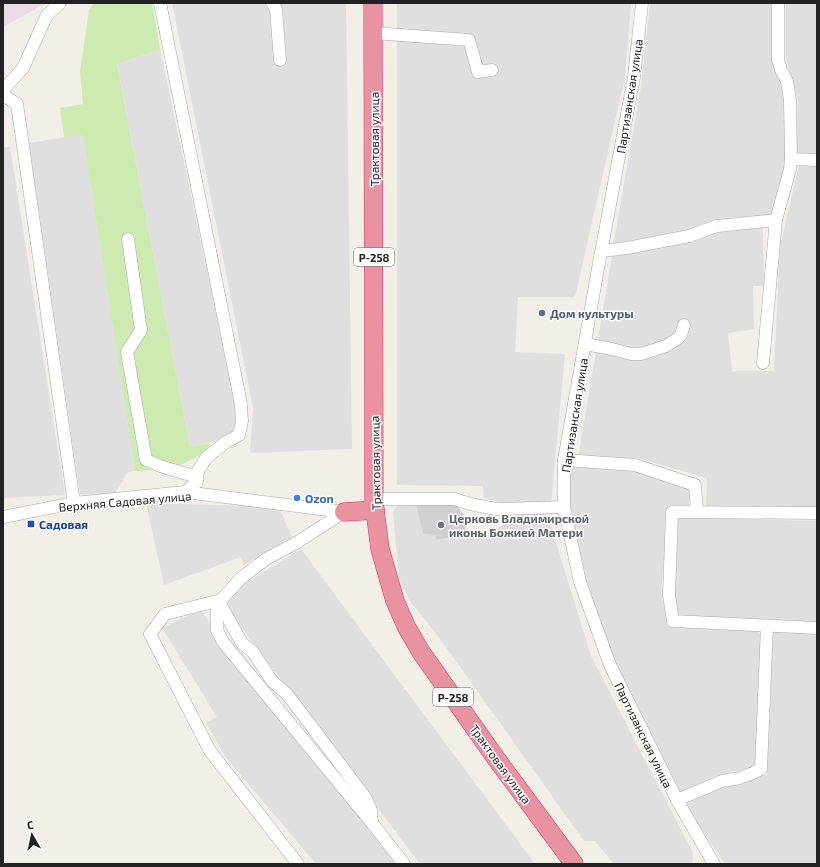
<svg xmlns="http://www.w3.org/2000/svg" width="820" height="867" viewBox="0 0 820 867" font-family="'Exo 2',sans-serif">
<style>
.residential{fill:#e0dfdf}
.industrial{fill:#ebdbe8}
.religious{fill:#d0d0d0}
.grass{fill:#cdebb0}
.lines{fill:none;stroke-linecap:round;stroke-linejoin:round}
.minor-casing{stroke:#a9a9a9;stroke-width:13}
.highway-casing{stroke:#dc2a67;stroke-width:19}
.minor{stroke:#fff;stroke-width:12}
.highway{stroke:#e892a2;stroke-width:18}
.service-dot{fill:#5c6f8a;stroke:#fff;stroke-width:1.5}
.shop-dot{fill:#3f7fe0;stroke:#fff;stroke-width:1.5}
.transit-dot{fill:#1a4fb4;stroke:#fff;stroke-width:1.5}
.worship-dot{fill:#6b7280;stroke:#fff;stroke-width:1.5}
.labels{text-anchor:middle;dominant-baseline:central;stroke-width:3;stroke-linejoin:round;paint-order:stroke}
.shield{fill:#fff;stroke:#646464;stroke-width:1}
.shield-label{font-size:11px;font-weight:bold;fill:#222}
.street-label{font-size:12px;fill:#222;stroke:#fff}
.service-label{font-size:12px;font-weight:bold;fill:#4e5e75;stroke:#fff;text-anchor:start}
.shop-label{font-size:12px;font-weight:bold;fill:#366cbe;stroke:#fff;text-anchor:start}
.worship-label{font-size:12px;font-weight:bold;fill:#5b616d;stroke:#fff;text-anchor:start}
.transit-label{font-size:12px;font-weight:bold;fill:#164399;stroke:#fff;text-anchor:start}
</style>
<rect width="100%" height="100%" fill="#f2efe9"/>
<g class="residential">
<polygon points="172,3 346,3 352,449 250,453 253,408"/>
<polygon points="397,3 631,3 625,77 575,297 518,297 515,352 565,354 551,505 518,506 484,498 483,486 397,485"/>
<polygon points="650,3 774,3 775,67 784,90 788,167 774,217 708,222 686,234 613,247 641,86"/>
<polygon points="786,3 817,3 817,158 796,157 798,100 786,59"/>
<polygon points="160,49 240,426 224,440 190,447 117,63"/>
<polygon points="83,134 135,471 128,472 114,495 80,494 29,143"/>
<polygon points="3,147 10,147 65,495 3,498"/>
<polygon points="799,165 817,166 817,508 706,507 707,478 637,458 578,458 612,256 719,230 763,228 764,286 753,286 754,329 728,333 732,371 774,371 780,246"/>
<polygon points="570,464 634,468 690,485 689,505 668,505 661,595 673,628 757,630 762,637 757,766 715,776 680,793 615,664 585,581 568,503"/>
<polygon points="146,503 279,507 292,537 244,565 241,557 164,585"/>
<polygon points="416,505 423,534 437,535 437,540 466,535 488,534 488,529 502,526 501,513 546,510 591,656 693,853 692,864 614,864 595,841 584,841 438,636 409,600 399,578 393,513 395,508 398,506"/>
<polygon points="678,517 817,521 817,622 676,618 669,596"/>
<polygon points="301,549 535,864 420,864 220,599"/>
<polygon points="201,609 221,643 397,864 316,864 224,755 206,723 217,717 162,628"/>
<polygon points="773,631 817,633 817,864 725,864 685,805 723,783 767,775"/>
</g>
<polygon class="industrial" points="3,3 46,3 3,27"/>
<polygon class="religious" points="455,503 466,518 466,535 436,540 436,535 423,534 416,505"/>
<polygon class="grass" points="94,3 152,3 160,49 117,64 190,447 210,443 208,452 172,469 135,471 83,135 64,137 60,108 83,104 80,72 89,10"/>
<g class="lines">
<g class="minor-casing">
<g id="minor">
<polyline points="160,3 239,394 241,406 242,421 239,435 226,442 206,458 198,471 197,482 185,492"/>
<polyline points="272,3 276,9 280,60"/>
<polyline points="642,3 634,77 599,263 564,460 564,507 580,582 610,665 677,800 714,864"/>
<polyline points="373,33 469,40 478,72 492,70"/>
<polyline points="3,90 23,68 47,15 60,3"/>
<polyline points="3,95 17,104 74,503"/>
<polyline points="791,159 817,160"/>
<polyline points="128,239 141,330 127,352 146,460 163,467 197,477"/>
<polyline points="602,251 627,248 689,236 717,226 776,220"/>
<polyline points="585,344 612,349 631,354 641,354 666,346 677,339 681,335 684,325"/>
<polyline points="763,363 776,220 790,169 791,159 790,100 787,81 781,70 778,59 778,3"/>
<polyline points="564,460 635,465 695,485 697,512"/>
<polyline points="374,499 455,499 470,504 496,509 564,507"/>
<polyline points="344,512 296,543 266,559 240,579 221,600 217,611 217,630 223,642 372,823 404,864"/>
<polyline points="817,513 672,512 669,595 673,621 817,628"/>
<polyline points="3,517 74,503 185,492 344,512"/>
<polyline points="221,600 165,614 150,634 210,751 298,864"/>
<polyline points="220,604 242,643 253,652 272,681 287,694 365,797 371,810 372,823"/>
<polyline points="677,800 722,781 740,778 753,773 761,769 767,626"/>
</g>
</g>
<g class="highway-casing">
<g id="highway">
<polyline points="373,3 374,499 375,510 380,549 395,601 407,628 421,652 495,757 574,864"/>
<polyline points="344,512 375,510"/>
</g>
</g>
<use href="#minor" class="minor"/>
<use href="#highway" class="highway"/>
</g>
<circle class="service-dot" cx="542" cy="313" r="4"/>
<circle class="shop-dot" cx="297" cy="498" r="4"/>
<rect class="transit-dot" x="27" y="520" width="8" height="8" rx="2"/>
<circle class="worship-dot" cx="441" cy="525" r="4"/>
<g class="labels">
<g class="shield">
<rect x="354" y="248" width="40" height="18" rx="3"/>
<rect x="433" y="688" width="40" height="18" rx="3"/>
</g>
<g class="shield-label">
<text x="374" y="257">Р-258</text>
<text x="453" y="697">Р-258</text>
</g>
<g class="street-label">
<text transform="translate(629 96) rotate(-81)">Партизанская улица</text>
<text transform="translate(374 139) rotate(-90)">Трактовая улица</text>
<text transform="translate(574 415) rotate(-81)">Партизанская улица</text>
<text transform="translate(375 463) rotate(-91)">Трактовая улица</text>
<text transform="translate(125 501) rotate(-5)">Верхняя Садовая улица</text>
<text transform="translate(644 735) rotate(64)">Партизанская улица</text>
<text transform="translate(501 764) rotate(54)">Трактовая улица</text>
</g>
<g class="service-label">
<text x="550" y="313">Дом культуры</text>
</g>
<g class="shop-label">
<text x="305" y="498">Ozon</text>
</g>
<g class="worship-label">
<text x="449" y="518">Церковь Владимирской<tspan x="449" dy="14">иконы Божией Матери</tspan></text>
</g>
<g class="transit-label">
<text x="39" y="524">Садовая</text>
</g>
</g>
<rect width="820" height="867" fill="none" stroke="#222222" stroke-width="8"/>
<g transform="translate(32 835) rotate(351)" stroke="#ffffff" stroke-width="3" paint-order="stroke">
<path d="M0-3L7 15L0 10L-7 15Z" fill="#222222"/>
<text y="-6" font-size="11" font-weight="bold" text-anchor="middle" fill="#222222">С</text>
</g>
</svg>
